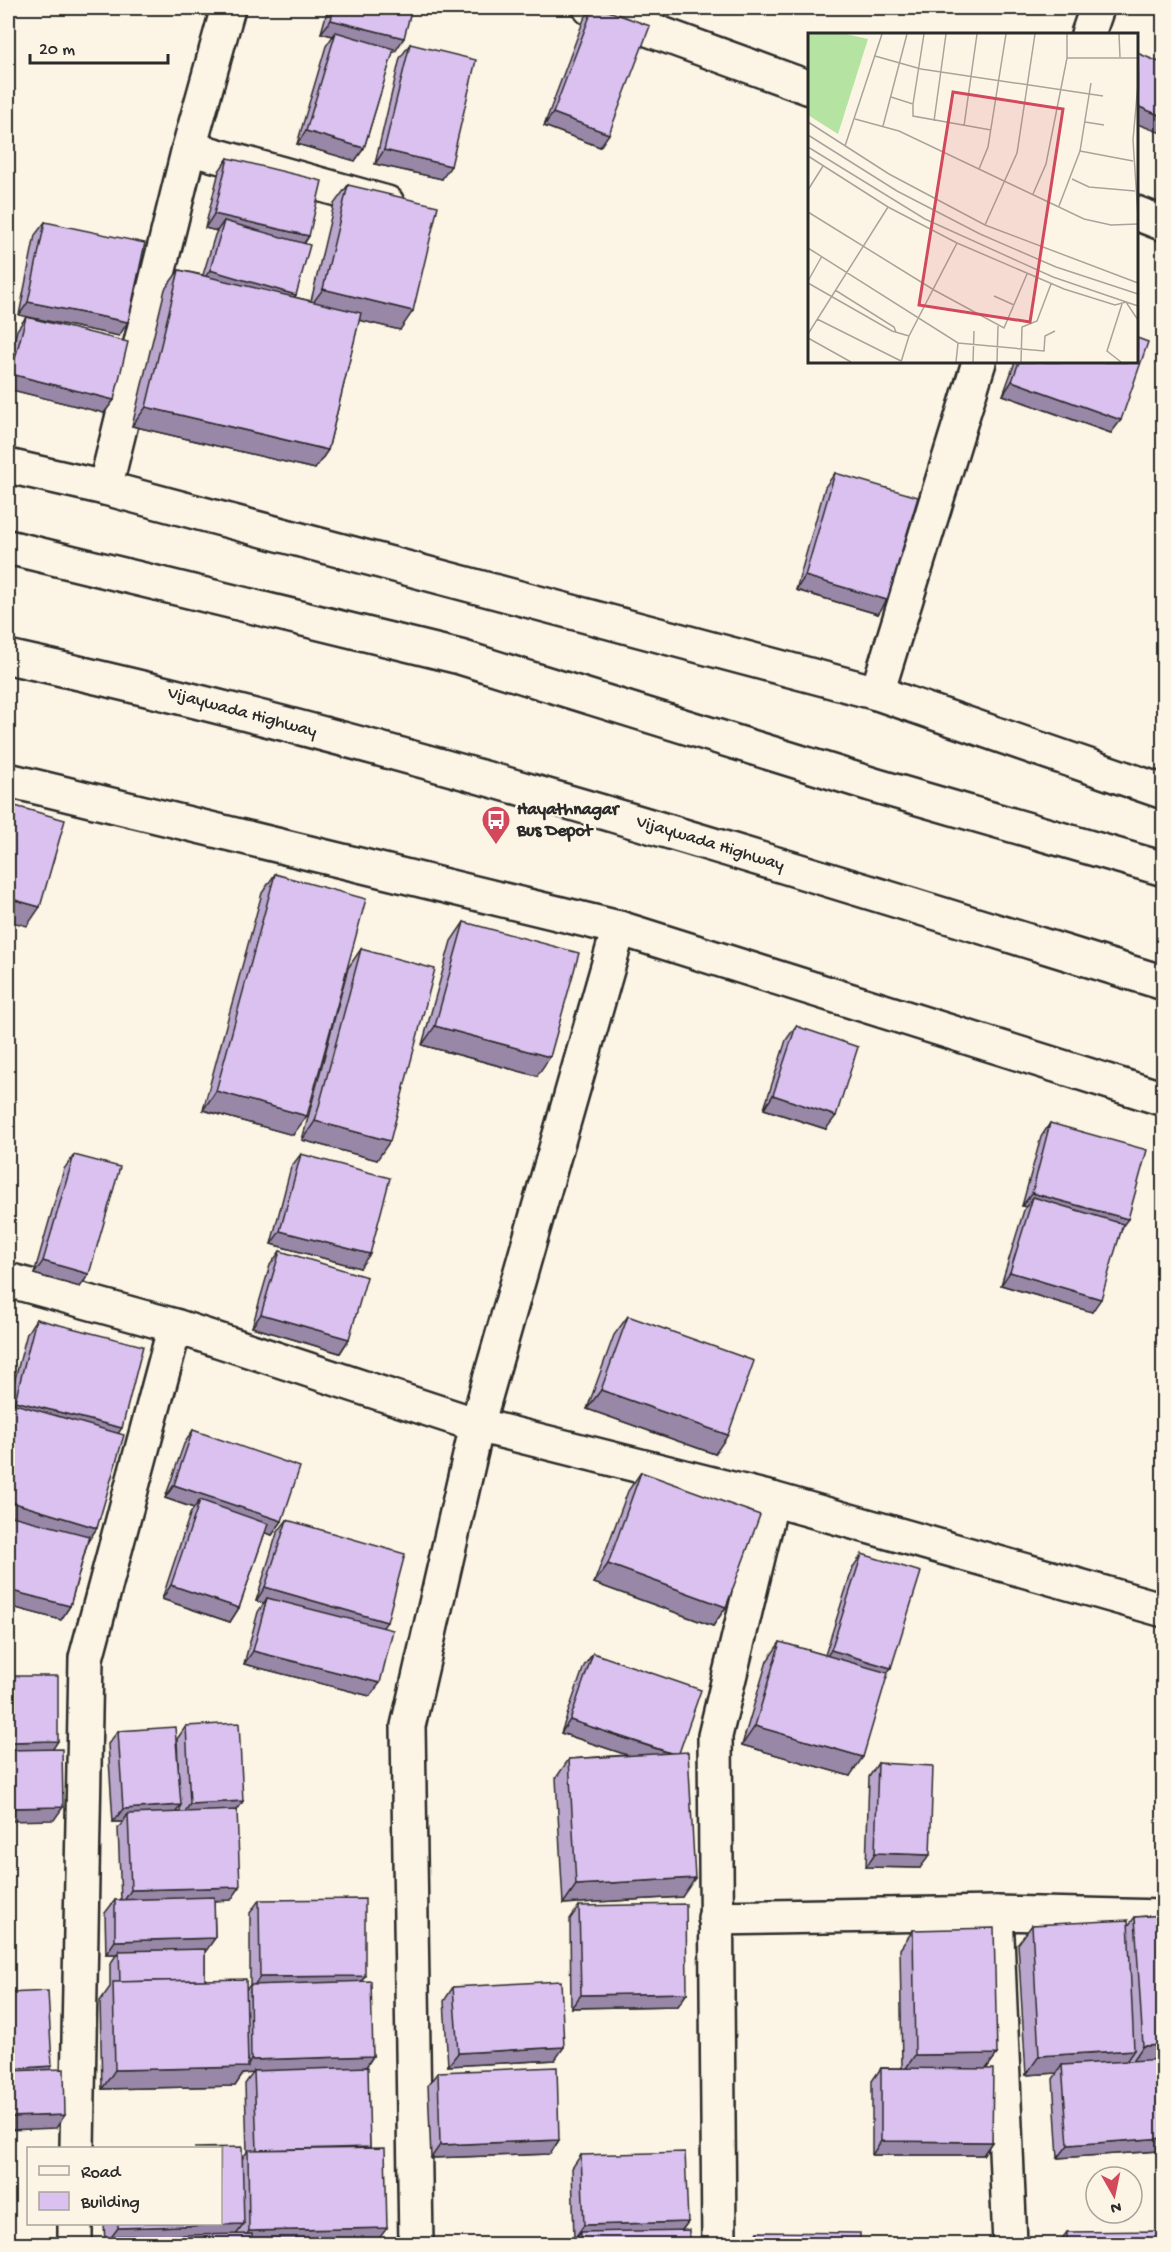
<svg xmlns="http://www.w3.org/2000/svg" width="1171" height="2252" viewBox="0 0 1171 2252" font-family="'Gochi Hand',sans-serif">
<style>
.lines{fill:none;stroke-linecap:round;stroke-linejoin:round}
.street-casing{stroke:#2b2b2b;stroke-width:38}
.secondary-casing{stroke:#2b2b2b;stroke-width:38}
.highway-casing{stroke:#2b2b2b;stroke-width:38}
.street{stroke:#fcf5e5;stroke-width:33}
.secondary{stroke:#fcf5e5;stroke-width:33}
.highway{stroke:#fcf5e5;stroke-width:33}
.wall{fill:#bba6ce;stroke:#2b2b2b;stroke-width:1.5;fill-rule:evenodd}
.shaded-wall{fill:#9987a8;stroke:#2b2b2b;stroke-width:1.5}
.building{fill:#dac1f0;stroke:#2b2b2b;stroke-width:1.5}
.labels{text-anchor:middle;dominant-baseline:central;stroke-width:5;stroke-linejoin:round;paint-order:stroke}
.street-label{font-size:18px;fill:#2b2b2b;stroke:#fcf5e5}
.poi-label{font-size:18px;font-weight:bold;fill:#2b2b2b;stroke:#fcf5e5;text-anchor:start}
.inset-road{fill:none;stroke:#a8a49b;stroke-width:1.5}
.view{fill:#d1495b;fill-opacity:0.15;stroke:#d1495b;stroke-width:3}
.inset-edge{fill:none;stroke:#2b2b2b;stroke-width:3}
</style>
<rect width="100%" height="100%" fill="#fcf5e5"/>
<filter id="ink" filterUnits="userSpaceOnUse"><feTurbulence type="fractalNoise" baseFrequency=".0167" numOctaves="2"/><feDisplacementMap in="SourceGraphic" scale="12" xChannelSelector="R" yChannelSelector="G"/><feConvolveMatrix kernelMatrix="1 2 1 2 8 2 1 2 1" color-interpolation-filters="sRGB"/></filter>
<g filter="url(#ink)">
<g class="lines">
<g class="street-casing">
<g id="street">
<polyline points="590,8 810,88"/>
<polyline points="189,148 387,203"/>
<polyline points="1136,213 1164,224"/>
<polyline points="105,488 189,148 228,8"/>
<polyline points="8,1280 175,1326 477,1425 772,1499 1164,1610"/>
<polyline points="996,1913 1010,2244"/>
<polyline points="715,1918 996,1913 1164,1917"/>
<polyline points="77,2148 86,1658 175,1326"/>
<polyline points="75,2244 75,2224"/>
<polyline points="416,2244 408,1726 477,1425 619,928"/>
<polyline points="719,2244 715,1736 772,1499"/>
</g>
</g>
<g class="secondary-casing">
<g id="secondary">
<polyline points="1088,34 1097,8"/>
<polyline points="8,466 105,488 877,693 1164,792"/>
<polyline points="877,693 979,362"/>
<polyline points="8,780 619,928 1164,1099"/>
</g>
</g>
<g class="highway-casing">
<g id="highway">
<polyline points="8,547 460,657 877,786 1164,869"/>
<path d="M8,657C399,743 781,865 1164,983"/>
</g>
</g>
<use href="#street" class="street"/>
<use href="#secondary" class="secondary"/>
<use href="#highway" class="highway"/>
</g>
<g class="wall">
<polygon points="328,8 412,8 395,52 393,51 364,148 355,161 297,144 326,46 333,36 321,33"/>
<polygon points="592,8 600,8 600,147 544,126 584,19"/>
<polygon points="410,44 442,179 375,164 400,58"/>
<polygon points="228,158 309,236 304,244 296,295 294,297 311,301 334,204 348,185 400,330 359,320 328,450 315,469 132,426 165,289 179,270 203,275 215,235 217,231 205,228 219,171"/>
<polygon points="45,222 119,336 19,315 35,235"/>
<polygon points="26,317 114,400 104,413 8,389 8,365 17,330"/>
<polygon points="1015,362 1137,362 1111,433 1003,395"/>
<polygon points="835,473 887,600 878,614 796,590 825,487"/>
<polygon points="275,874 293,1135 203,1110 262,893"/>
<polygon points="464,922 537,1076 422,1045 451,941"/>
<polygon points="361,949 377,1160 302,1140 348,968"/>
<polygon points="796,1026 826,1129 764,1109 786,1040"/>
<polygon points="1050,1123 1123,1226 1092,1312 1001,1285 1024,1210 1026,1207 1022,1206 1041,1137"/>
<polygon points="301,1154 360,1268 271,1244 291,1167"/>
<polygon points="74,1155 89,1274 80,1287 34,1274 64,1169"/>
<polygon points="280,1251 349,1339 340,1353 252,1327 270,1265"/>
<polygon points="628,1316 715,1454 587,1409 614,1335"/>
<polygon points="36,1319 118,1433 97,1528 88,1541 70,1606 61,1620 8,1606 8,1402 9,1402 27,1333"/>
<polygon points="193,1430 282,1521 272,1535 265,1532 239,1608 230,1622 162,1599 190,1514 194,1508 165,1498 184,1444"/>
<polygon points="641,1472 726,1607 713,1626 594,1583 628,1491"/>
<polygon points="287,1520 383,1628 370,1696 244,1664 258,1612 264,1603 256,1601 277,1533"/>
<polygon points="862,1554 887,1673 850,1776 742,1745 767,1661 780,1642 825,1655 853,1567"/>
<polygon points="593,1653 679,1753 682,1897 563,1904 556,1778 569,1759 628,1755 561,1733 584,1666"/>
<path d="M186,1726L243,1801L237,1810L231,1900L214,1901L215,1938L205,1951V1980L246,1990L250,1985V1913L259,1900L362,1981L373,2056L366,2067L375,2244H105L104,2223H220L242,2159L247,2152L245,2084L253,2073L243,2074L235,2086L102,2089L100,2001L110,1987V1964L117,1954H106L105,1913L115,1900H121L118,1828L123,1822H113L108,1744L118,1731L179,1790L177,1739ZM180,1806V1812H175Z"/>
<polygon points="878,1763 920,1868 866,1867 869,1777"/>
<polygon points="579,1906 687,1993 678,2006 571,2008 570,1919"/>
<polygon points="1164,1915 1164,2145 1159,2151 1058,2158 1053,2079 1057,2073 1026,2075 1018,1944 1032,1925 1128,1926 1135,1917"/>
<polygon points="913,1930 997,2054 986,2069 992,2142 983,2155 872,2155 872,2081 881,2068 902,2068 900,1949"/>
<polygon points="453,1987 555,2060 448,2066 444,2001"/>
<polygon points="438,2072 559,2140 550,2154 431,2158 428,2085"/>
<polygon points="581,2155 688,2222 682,2230 689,2244 572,2244 576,2239 574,2239 572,2168"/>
<polygon points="757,2232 860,2244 748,2244"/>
<polygon points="1067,2232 1164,2244 1058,2244"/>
</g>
<g class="shaded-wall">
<polygon points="331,20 404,38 395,52 334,37 336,32 333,36 321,33"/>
<polygon points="1137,106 1164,117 1164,134 1137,124"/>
<polygon points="553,113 609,134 600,147 544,126"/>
<polygon points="306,131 364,148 355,161 297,144"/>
<polygon points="384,150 451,166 442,179 375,164"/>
<polygon points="214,214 309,236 299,250 224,221 217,231 205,228"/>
<polygon points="210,270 296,295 286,308 201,283"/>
<polygon points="323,289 413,311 400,330 309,308"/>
<polygon points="28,302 128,322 119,336 19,315"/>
<polygon points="11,374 114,400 104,413 8,389 8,379"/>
<polygon points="1012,381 1121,420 1111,433 1003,395"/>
<polygon points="146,407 328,450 315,469 132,426"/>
<polygon points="805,576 887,600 878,614 796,590"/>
<polygon points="8,898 40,907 27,926 8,921"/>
<polygon points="435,1026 550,1057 537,1076 422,1045"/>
<polygon points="216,1091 307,1116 293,1135 203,1110"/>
<polygon points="773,1095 836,1116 826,1129 764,1109"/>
<polygon points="315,1121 390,1141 377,1160 302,1140"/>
<polygon points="1032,1193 1128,1219 1118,1232 1033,1197 1026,1207 1022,1206"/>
<polygon points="280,1231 370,1254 360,1268 271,1244"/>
<polygon points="43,1261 89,1274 80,1287 34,1274"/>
<polygon points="1010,1272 1101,1299 1092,1312 1001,1285"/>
<polygon points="261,1314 349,1339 340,1353 252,1327"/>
<polygon points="601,1390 728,1435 715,1454 587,1409"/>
<polygon points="15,1401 122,1428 113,1441 8,1411"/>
<polygon points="174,1485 282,1521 272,1535 197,1509 200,1500 194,1508 165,1498"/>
<polygon points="8,1501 97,1528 84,1547 8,1524"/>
<polygon points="608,1564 726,1607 713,1626 594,1583"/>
<polygon points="171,1585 239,1608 230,1622 162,1599"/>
<polygon points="265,1587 387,1622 377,1635 267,1598 264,1603 256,1601"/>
<polygon points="8,1590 70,1606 61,1620 8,1606"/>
<polygon points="831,1650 891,1668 881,1681 822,1663"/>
<polygon points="253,1651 380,1683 370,1696 244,1664"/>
<polygon points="570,1720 678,1756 669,1769 561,1733"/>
<polygon points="755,1726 863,1757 850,1776 742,1745"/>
<polygon points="58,1741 49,1755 8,1755 8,1742"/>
<polygon points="243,1801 234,1815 181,1818 190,1804"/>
<polygon points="181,1805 171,1819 128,1814 123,1822 113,1822 123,1809"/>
<polygon points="63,1807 54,1820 8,1821 8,1808"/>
<polygon points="875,1853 930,1855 920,1868 866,1867"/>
<polygon points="695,1878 682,1897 563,1904 576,1885"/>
<polygon points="240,1887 231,1900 122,1904 131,1890"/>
<polygon points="215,1938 206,1951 119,1954 119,1951 117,1954 106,1954 115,1941"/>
<polygon points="365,1976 356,1989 250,1991 260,1977"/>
<polygon points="687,1993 678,2006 571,2008 581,1995"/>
<polygon points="1164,2045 1164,2063 1130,2065 1143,2046"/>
<polygon points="564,2047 555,2060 448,2066 458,2053"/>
<polygon points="1134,2050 1121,2069 1062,2065 1057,2073 1026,2075 1039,2056"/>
<polygon points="997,2054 983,2073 902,2074 915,2055"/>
<polygon points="373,2056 364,2070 254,2071 253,2073 243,2074 235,2086 102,2089 115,2070 247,2067 251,2060"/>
<polygon points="52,2066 43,2080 8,2081 8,2069"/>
<polygon points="65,2115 56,2128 8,2130 8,2117"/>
<polygon points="1164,2138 1164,2145 1159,2151 1058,2158 1068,2145"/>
<polygon points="559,2140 550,2154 431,2158 440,2145"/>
<polygon points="881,2141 992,2142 983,2155 872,2155"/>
<polygon points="688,2222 678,2235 581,2232 576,2239 574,2239 584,2225"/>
<polygon points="244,2224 230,2243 118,2236 112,2244 106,2244 118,2228"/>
<polygon points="387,2228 375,2244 240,2244 249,2231"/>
</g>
<g class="building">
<polygon points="334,8 412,8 404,38 331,20"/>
<polygon points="593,8 600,8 650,26 609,134 553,113"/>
<polygon points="336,32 394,49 364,148 306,131"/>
<polygon points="410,44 476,60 451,166 384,150"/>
<polygon points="1137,53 1164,64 1164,117 1137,106"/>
<polygon points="228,158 322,181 309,236 214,214"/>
<polygon points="348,185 438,206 413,311 323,289"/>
<polygon points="224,221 310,245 296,295 210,270"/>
<polygon points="45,222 145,243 128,322 28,302"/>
<polygon points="179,270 361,313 328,450 146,407"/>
<polygon points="8,316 14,317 8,344"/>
<polygon points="26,317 128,342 114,400 11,374"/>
<polygon points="1137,338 1148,342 1121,420 1012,381 1019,362 1137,362"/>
<polygon points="835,473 918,497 887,600 805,576"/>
<polygon points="8,804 65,820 40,907 8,898"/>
<polygon points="275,874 366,899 307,1116 216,1091"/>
<polygon points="464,922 579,953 550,1057 435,1026"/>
<polygon points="361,949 435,969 390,1141 315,1121"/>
<polygon points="796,1026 858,1047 836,1116 773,1095"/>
<polygon points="1050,1123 1147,1150 1128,1219 1032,1193"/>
<polygon points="301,1154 390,1178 370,1254 280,1231"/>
<polygon points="74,1155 120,1167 89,1274 43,1261"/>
<polygon points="1033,1197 1123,1224 1101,1299 1010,1272"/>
<polygon points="280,1251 367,1277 349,1339 261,1314"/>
<polygon points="628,1316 754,1361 728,1435 601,1390"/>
<polygon points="36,1319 143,1346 122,1428 15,1401"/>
<polygon points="8,1402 124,1435 97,1528 8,1501"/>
<polygon points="193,1430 300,1467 282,1521 174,1485"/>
<polygon points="641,1472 760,1515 726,1607 608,1564"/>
<polygon points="200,1500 268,1524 239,1608 171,1585"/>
<polygon points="8,1515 89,1536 70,1606 8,1590"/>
<polygon points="287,1520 405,1554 387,1622 265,1587"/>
<polygon points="862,1554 921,1572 891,1668 831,1650"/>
<polygon points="267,1598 393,1630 380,1683 253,1651"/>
<polygon points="780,1642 888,1673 863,1757 755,1726"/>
<polygon points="593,1653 701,1690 679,1753 671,1753 570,1720"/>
<polygon points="8,1676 58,1676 58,1741 8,1742"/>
<polygon points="239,1723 243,1801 190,1804 186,1726"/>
<polygon points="175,1727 181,1805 123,1809 118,1731"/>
<polygon points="62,1749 63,1807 8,1808 8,1750"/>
<polygon points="688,1752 695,1878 576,1885 569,1759"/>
<polygon points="878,1763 933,1766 930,1855 875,1853"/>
<polygon points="237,1810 240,1887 131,1890 128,1814"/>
<polygon points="214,1897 215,1938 115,1941 115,1900"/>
<polygon points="365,1899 365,1976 260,1977 259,1900"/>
<polygon points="686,1904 687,1993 581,1995 579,1906"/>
<polygon points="1164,1915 1164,2045 1143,2046 1135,1917"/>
<polygon points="1128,1920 1134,2050 1039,2056 1032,1925"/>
<polygon points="994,1928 997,2054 915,2055 913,1930"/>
<polygon points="205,1949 205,1980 120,1982 119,1951"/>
<polygon points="246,1979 248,2067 115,2070 113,1982"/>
<polygon points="371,1981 373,2056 251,2060 250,1985"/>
<polygon points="561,1981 564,2047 458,2053 453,1987"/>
<polygon points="48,1991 52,2066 8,2069 8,1993"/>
<polygon points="1163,2059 1164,2138 1068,2145 1062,2065"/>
<polygon points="368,2067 370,2147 257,2150 254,2071"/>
<polygon points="557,2067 559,2140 440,2145 438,2072"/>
<polygon points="881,2068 993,2069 992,2142 881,2141"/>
<polygon points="64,2069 65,2115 8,2117 8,2071"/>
<polygon points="242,2147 244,2224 118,2228 118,2223 220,2223 220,2148 194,2148"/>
<polygon points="385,2148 387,2228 249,2231 248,2150"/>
<polygon points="685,2152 688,2222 584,2225 581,2155"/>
<polygon points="689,2230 689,2244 581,2244 581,2232"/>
<polygon points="1164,2231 1164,2244 1067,2244 1067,2232"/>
<polygon points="757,2232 860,2233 860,2244 756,2244"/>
<polygon points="252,2234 252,2244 118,2244 118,2236"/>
</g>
</g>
<defs>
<g id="bus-pin" transform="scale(1.5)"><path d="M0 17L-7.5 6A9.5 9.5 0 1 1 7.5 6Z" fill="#d1495b" stroke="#fcf5e5"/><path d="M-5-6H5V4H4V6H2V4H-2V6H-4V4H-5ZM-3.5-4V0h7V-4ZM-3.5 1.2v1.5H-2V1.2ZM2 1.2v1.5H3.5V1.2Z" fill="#fff"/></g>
</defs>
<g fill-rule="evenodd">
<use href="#bus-pin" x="496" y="820"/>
</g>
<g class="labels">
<g class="street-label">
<text transform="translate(242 713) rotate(15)">Vijaywada Highway</text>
<text transform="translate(710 844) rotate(17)">Vijaywada Highway</text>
</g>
<g class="poi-label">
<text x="517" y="810">Hayathnagar<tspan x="517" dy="21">Bus Depot</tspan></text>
</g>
</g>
<g transform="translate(808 33)">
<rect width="330" height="330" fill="#fcf5e5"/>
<path d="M0,1H38L60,6L30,101L0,82Z" fill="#b4e3a2"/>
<path class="inset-road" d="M311,1L312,24M67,23L113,36L295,63M259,25H330M330,51L325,107L330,183M83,64L105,71V83L183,97M105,71L116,1M47,86L91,98L276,186L303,192L330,191M126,88L138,1M0,89L81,141L177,192L330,250M277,89L296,92M75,93L99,1M156,93L169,1M0,102L89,158L172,201L248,234L330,261M37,113L74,1M0,114L117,186L245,244L330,273M272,118L325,128M0,123L80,174L149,210L256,256L307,272L318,269L330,287M171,136L180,114L198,1M264,146L281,154L327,158M0,157L15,133M225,161L238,131L259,25V1M251,173L272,118L283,50M0,179L126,257L196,295L219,241M177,192L209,120L227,1M0,215L150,310L236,318L237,303L247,298M0,248L14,223M0,250L84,298L101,303M27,257L86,294L88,299M186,263L206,272M9,286L93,328M0,301L80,174M0,305L43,329M93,329L101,303L149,210M148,329L150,310M165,329L166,298M189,329L190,293M213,329L214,294L229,288L243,251M313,329L299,318L314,271"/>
<path class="view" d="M145,59L255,76L222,289L111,272Z"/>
<rect width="330" height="330" class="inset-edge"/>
</g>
<rect width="1171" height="2252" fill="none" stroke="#fcf5e5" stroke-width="30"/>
<rect x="15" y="15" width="1141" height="2222" fill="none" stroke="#2b2b2b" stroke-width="2" filter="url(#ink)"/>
<rect x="27" y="2147" width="195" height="78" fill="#fcf5e5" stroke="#a8a49b" stroke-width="1.5"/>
<rect x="39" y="2166" width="30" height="9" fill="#fcf5e5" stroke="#a8a49b" stroke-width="1.5"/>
<text x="81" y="2177" font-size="18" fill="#2b2b2b">Road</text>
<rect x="39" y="2192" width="30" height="18" fill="#dac1f0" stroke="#a8a49b" stroke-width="1.5"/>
<text x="81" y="2207" font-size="18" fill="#2b2b2b">Building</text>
<g transform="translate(1114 2195) rotate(171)"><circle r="28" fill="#fcf5e5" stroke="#a8a49b" stroke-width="1.5"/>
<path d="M0-4.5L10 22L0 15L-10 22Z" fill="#d1495b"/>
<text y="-9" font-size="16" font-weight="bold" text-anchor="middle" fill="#2b2b2b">N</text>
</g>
<path d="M30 54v9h138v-9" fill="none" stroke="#2b2b2b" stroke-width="3"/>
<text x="39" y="54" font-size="18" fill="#2b2b2b" stroke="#fcf5e5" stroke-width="4.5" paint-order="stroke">20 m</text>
</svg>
